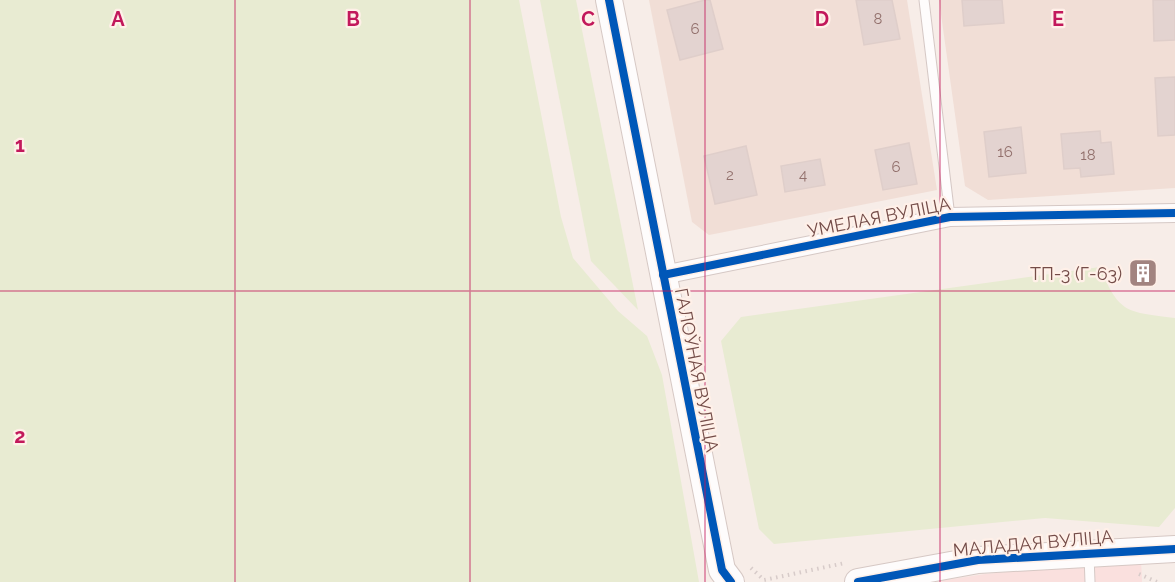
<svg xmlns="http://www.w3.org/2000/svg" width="1175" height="582" viewBox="0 0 1175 582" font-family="Raleway,sans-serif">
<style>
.residential{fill:#f1ded6}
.commercial{fill:#fae0de}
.green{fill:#e8ebd2}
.building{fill:#e3d3d0;stroke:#dfceca;stroke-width:1.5}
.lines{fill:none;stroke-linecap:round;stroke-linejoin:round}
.lane-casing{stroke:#d5c8c5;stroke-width:11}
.street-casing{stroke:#d5c8c5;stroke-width:20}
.secondary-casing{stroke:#d6c8c4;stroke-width:28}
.path{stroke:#d7cbc9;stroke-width:4;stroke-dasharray:1.5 4.5;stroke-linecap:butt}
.lane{stroke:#fefcfc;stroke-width:9}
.street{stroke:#fefcfc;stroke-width:18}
.secondary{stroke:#fefcfc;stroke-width:26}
.cycleway-casing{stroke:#fff0e8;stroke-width:11}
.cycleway{stroke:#0057b8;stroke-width:8}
.grid{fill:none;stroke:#c2185b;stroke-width:1.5;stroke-opacity:0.55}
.labels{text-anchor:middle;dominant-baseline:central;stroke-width:4.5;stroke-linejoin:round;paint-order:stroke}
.number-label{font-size:15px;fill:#92706c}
.street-label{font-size:18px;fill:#744c48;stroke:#fff0e8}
.poi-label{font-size:18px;fill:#744c48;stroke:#fff0e8;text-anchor:end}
.grid-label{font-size:20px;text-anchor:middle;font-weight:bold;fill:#c2185b;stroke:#fff0e8;stroke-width:4.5;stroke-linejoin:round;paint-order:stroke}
</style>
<rect width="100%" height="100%" fill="#f7ede8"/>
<g class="residential">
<polygon points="649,0 907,0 937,190 709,235 692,222"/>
<polygon points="939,0 1175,0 1175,188 988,200 965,186"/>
</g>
<polygon class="commercial" points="1141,560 1142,582 933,582 985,574"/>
<g class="green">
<polygon points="0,0 519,0 561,217 573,258 618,311 647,336 662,375 699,582 0,582"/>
<polygon points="540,0 576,0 638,310 591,261"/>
<path d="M1100,267C1119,314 1127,312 1175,318V508L1159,527L1045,518L774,544L759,529L721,341L741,317Z"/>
</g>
<g class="building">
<polygon points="705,0 710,0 723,49 680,60 667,10"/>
<polygon points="856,0 892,0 900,39 864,45"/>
<polygon points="962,0 1002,0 1004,23 964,26"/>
<polygon points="1153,0 1175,0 1175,40 1154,41"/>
<polygon points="1175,77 1175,135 1158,136 1155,78"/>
<polygon points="1021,127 1026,173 989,177 984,132"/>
<polygon points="1100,131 1101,143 1111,142 1114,174 1081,177 1080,168 1064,169 1061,134"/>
<polygon points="909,143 917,184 883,190 875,150"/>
<polygon points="746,146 757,195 715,204 704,156"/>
<polygon points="820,159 825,185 785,192 781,166"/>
<polygon points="1133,263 1153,263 1152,283 1133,283"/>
</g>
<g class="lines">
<g class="lane-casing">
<g id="lane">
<polyline points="924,0 950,217"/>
<polyline points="1089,555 1090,582"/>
</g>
</g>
<g class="street-casing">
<polyline id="street" points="663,275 950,217 1175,213"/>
</g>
<g class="secondary-casing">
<g id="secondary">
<polyline points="609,0 722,570 731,582"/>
<polyline points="858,582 978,560 1175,549"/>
</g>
</g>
<g class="path">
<polyline points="751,568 764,580 845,563"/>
<polyline points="1139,574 1157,582"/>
</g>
<use href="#lane" class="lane"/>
<use href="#street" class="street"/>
<use href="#secondary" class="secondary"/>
<g class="cycleway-casing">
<g id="cycleway">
<polyline points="609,0 722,570 731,582"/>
<polyline points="663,275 950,217 1175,213"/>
<polyline points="858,582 978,560 1175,549"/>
</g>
</g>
<use href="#cycleway" class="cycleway"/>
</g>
<path class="grid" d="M235,0V582M470,0V582M705,0V582M940,0V582M0,291H1175"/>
<defs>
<g id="building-square" transform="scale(1.5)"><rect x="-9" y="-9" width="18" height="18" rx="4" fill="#a28480" stroke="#fff0e8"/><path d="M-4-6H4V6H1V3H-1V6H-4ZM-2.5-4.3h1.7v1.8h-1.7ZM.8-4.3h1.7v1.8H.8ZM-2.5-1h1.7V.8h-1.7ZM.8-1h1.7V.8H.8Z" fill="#fff"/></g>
</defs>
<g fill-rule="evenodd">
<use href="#building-square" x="1143" y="273"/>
</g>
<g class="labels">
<g class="number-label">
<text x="878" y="19">8</text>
<text x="695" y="29">6</text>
<text x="1005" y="152">16</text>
<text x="1088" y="155">18</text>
<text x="896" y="167">6</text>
<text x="730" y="175">2</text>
<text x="803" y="175">4</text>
</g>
<g class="street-label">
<text transform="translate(879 217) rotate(-11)">УМЕЛАЯ ВУЛІЦА</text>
<text transform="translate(697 370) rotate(79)">ГАЛОЎНАЯ ВУЛІЦА</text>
<text transform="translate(1033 543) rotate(-5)">МАЛАДАЯ ВУЛІЦА</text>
</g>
<g class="poi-label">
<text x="1122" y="273">ТП-3 (Г-63)</text>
</g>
</g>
<g class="grid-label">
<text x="118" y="26">A</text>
<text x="353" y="26">B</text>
<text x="588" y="26">C</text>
<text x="822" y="26">D</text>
<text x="1058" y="26">E</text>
<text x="20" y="152">1</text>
<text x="20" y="443">2</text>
</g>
</svg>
